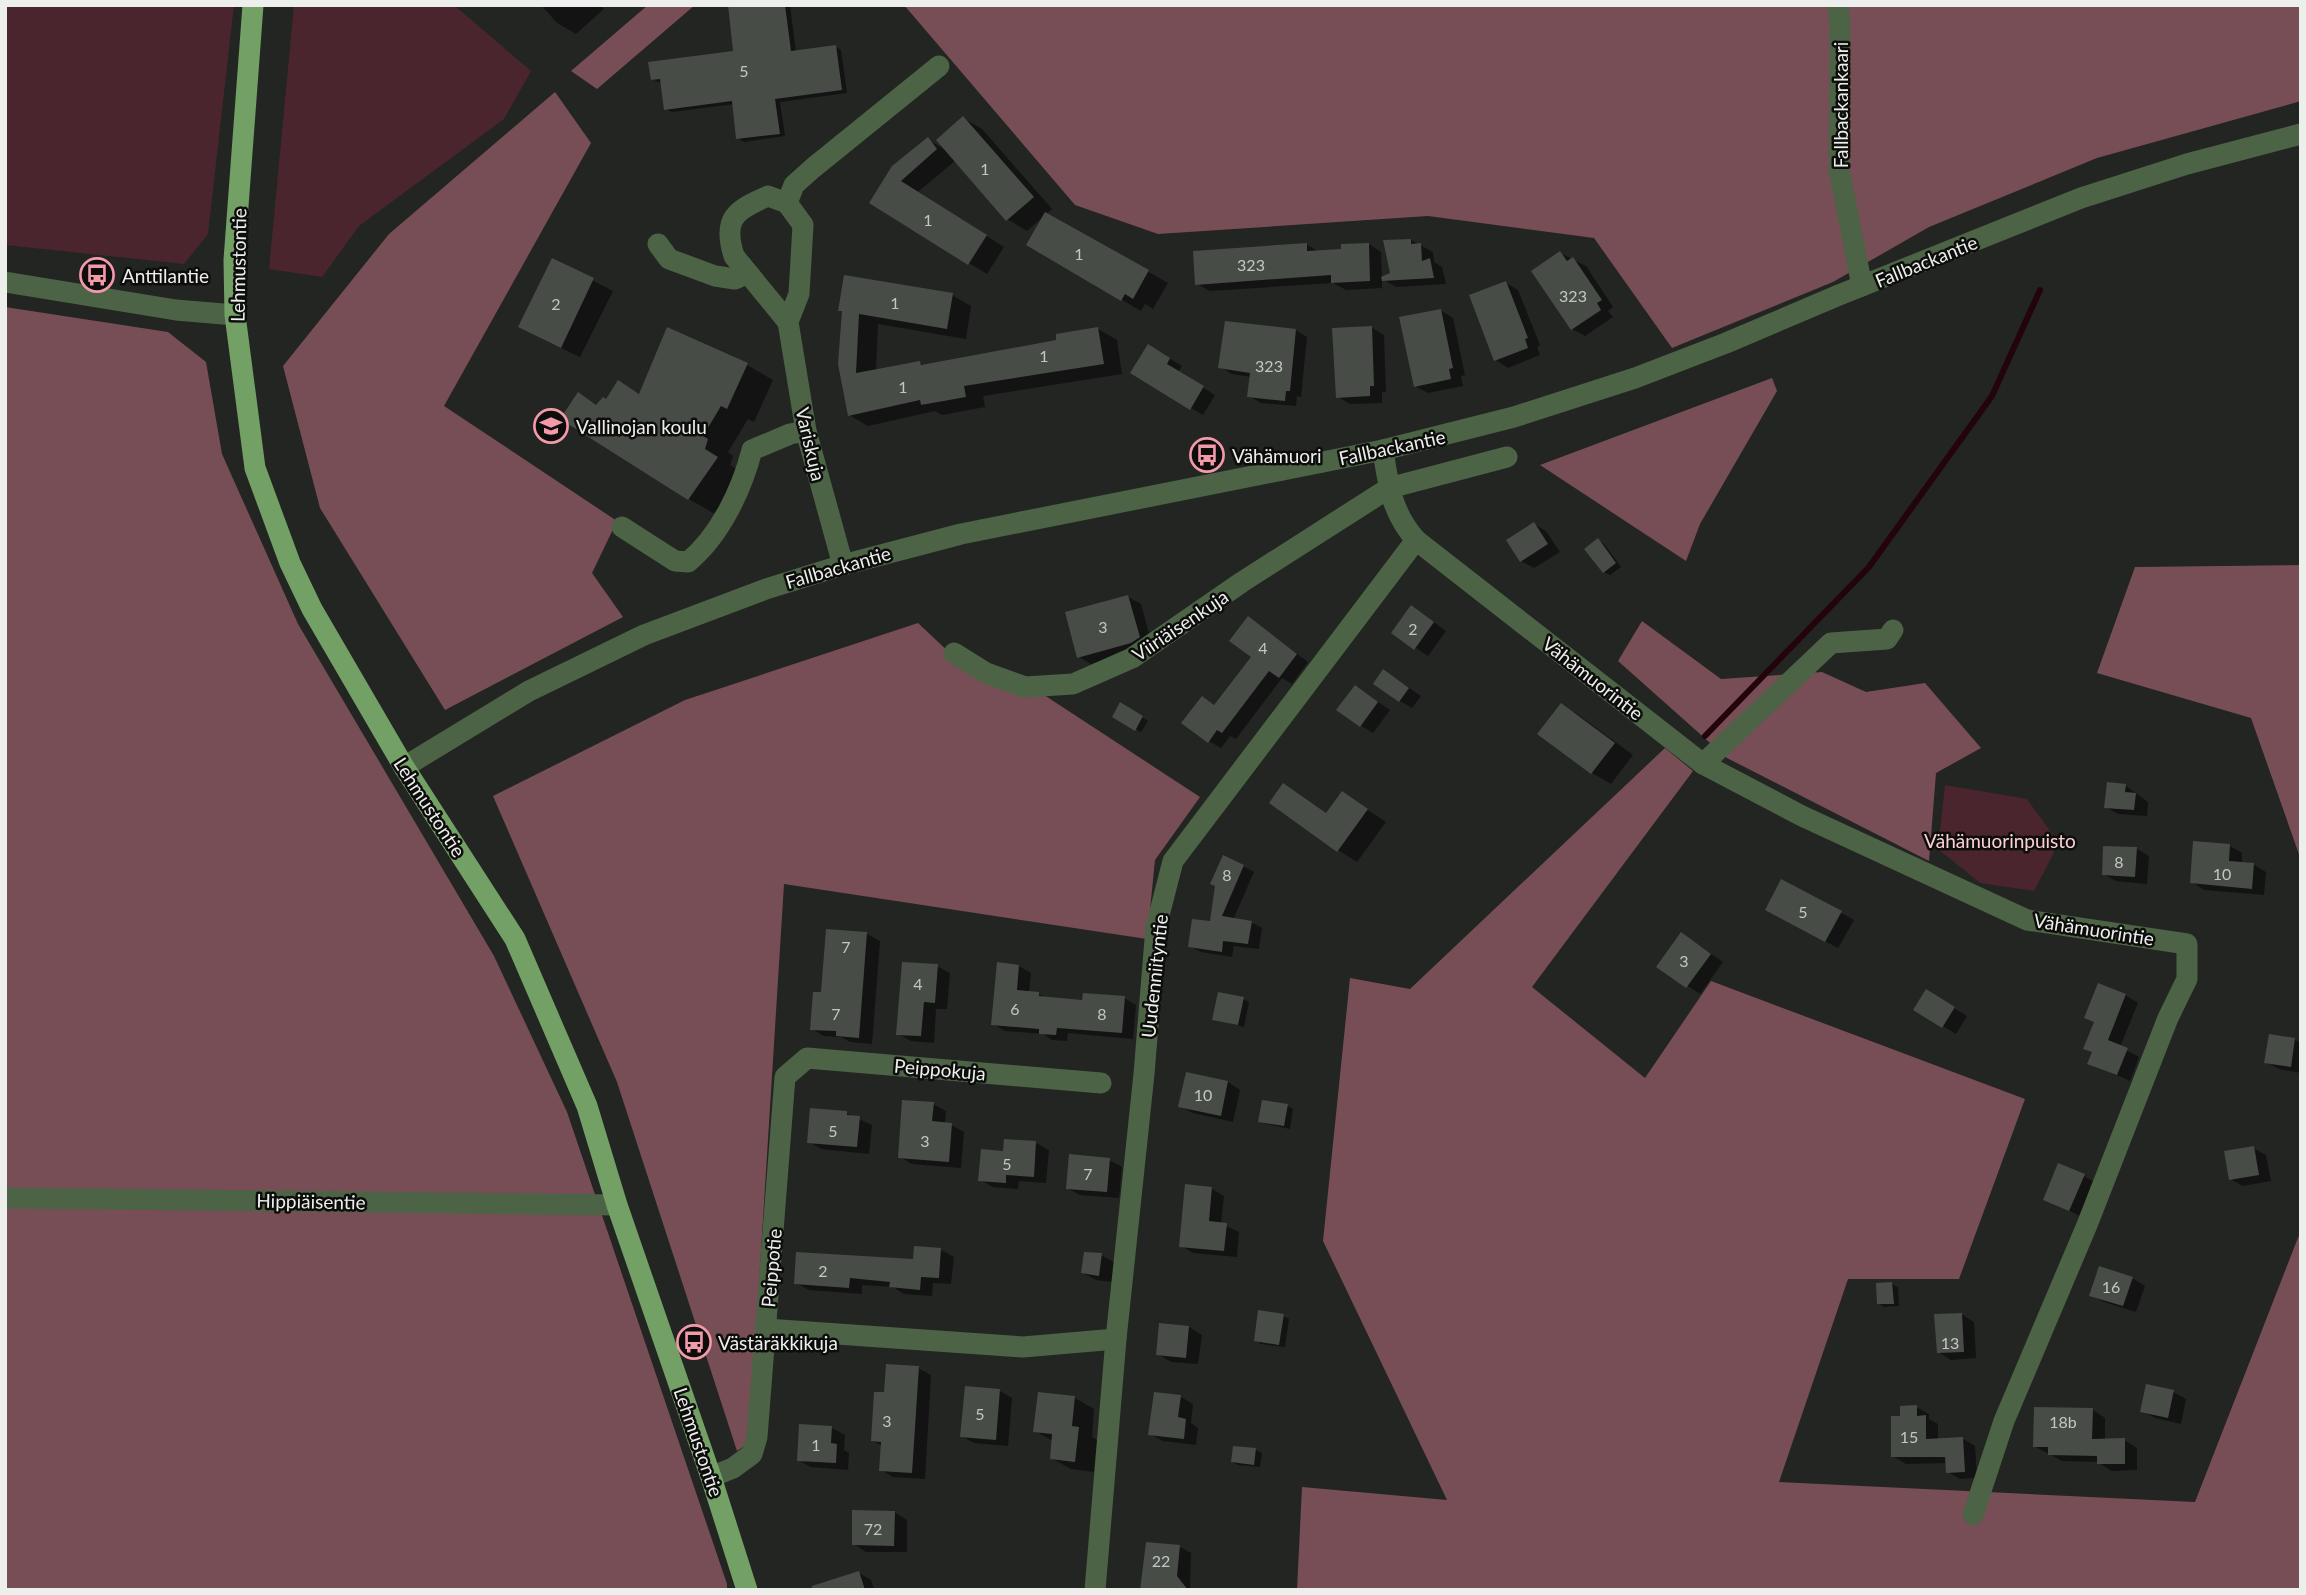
<svg xmlns="http://www.w3.org/2000/svg" width="2306" height="1595" viewBox="0 0 2306 1595" font-family="Lato,sans-serif">
<style>
.green{fill:#4a252d}
.forest{fill:#784e56}
.shadow{fill:#0007}
.lines{fill:none;stroke-linecap:round;stroke-linejoin:round}
.stream{stroke:#23040b;stroke-width:6}
.building{fill:#484c47}
.minor{stroke:#4d6346;stroke-width:21}
.major{stroke:#73a064;stroke-width:21}
.labels{text-anchor:middle;dominant-baseline:central;stroke-width:5;stroke-linejoin:round;paint-order:stroke}
.number-label{font-size:16px;fill:#c4c6c4}
.street-label{font-size:19px;fill:#edefed;stroke:#0d0e0c}
.poi-label{font-size:19px;fill:#edefed;stroke:#0d0e0c;text-anchor:start}
.park-label{font-size:19px;fill:#fdd0d7;stroke:#0d0e0c}
</style>
<rect width="100%" height="100%" fill="#222522"/>
<g class="green">
<polygon points="5,5 234,5 208,234 184,264 5,245"/>
<polygon points="294,5 454,5 531,71 504,119 359,226 322,277 269,269"/>
<polygon points="1945,785 2027,799 2059,843 2034,891 1980,883 1938,849"/>
</g>
<g class="forest">
<polygon points="648,5 695,5 597,89 571,71"/>
<polygon points="904,5 2301,5 2301,101 2097,158 1929,227 1833,282 1672,348 1594,238 1428,216 1158,234 1075,205"/>
<polygon points="555,92 591,143 444,406 617,521 592,573 623,617 445,710 320,508 283,366 389,234"/>
<polygon points="5,307 168,332 206,362 222,454 298,624 494,956 567,1112 727,1584 727,1590 5,1590"/>
<polygon points="1772,378 1777,391 1700,524 1686,561 1540,465"/>
<polygon points="2301,565 2301,860 2251,718 2097,673 2135,567"/>
<polygon points="1642,621 1721,679 1822,672 1866,692 1925,683 1981,748 1936,773 1929,861 1727,758 1618,661"/>
<polygon points="918,623 953,656 1038,691 1200,797 1155,860 1147,939 784,884 749,1443 737,1451 617,1082 493,796 685,700"/>
<polygon points="1665,748 1693,771 1532,987 1645,1078 1711,981 2025,1099 1959,1279 1848,1279 1779,1482 2195,1502 2301,1230 2301,1590 1297,1590 1302,1487 1447,1500 1323,1241 1350,978 1410,989"/>
</g>
<g class="shadow">
<polygon points="541,5 600,5 604,9 576,34 557,23"/>
<polygon points="729,5 790,5 796,52 835,47 841,50 847,93 780,102 785,136 744,142 738,138 734,104 672,112 666,109 663,82 658,82 652,79 735,52"/>
<polygon points="963,118 982,129 1052,209 1046,214 1168,283 1153,309 1145,304 1141,311 1028,245 1044,216 1027,231 1007,219 956,160 918,192 1004,247 987,274 871,203 928,140 946,150"/>
<polygon points="1411,240 1433,252 1434,262 1442,267 1446,284 1396,287 1382,279 1382,288 1346,290 1333,283 1210,291 1197,284 1306,244 1319,252 1343,251 1369,244 1381,252 1382,278 1392,274"/>
<polygon points="1560,253 1586,266 1613,307 1608,311 1613,317 1585,336 1572,329 1533,271"/>
<polygon points="553,260 613,291 580,357 540,338"/>
<polygon points="1506,283 1518,290 1540,345 1537,347 1540,355 1508,368 1496,360"/>
<polygon points="952,295 971,306 966,339 878,324 876,371 920,363 926,366 1058,342 1098,329 1117,340 1122,374 983,396 985,407 942,415 935,411 868,426 849,415 843,312"/>
<polygon points="1440,310 1453,318 1465,375 1461,376 1463,386 1428,393 1415,386"/>
<polygon points="1371,327 1384,335 1386,392 1382,392 1382,403 1350,404 1338,397"/>
<polygon points="1296,330 1307,337 1301,397 1297,396 1296,406 1261,403 1249,396 1251,377 1232,374 1220,367"/>
<polygon points="1149,346 1182,366 1178,372 1215,395 1203,415 1132,373"/>
<polygon points="747,365 773,380 754,422 748,419 728,452 733,456 730,465 743,473 715,514 689,499 578,395 598,406 606,402 619,382 641,395"/>
<polygon points="1534,524 1546,531 1560,552 1534,568 1521,561"/>
<polygon points="1598,540 1604,544 1621,567 1610,575 1604,572"/>
<polygon points="1128,597 1141,604 1152,644 1144,650 1091,664 1079,657"/>
<polygon points="1424,615 1446,631 1428,656 1394,633"/>
<polygon points="1260,626 1308,662 1292,684 1282,678 1236,739 1230,736 1221,748 1209,741 1202,698 1216,706 1253,657"/>
<polygon points="1396,679 1421,696 1412,708 1400,701"/>
<polygon points="1355,687 1390,710 1373,733 1360,725"/>
<polygon points="1121,705 1148,721 1141,732 1114,716"/>
<polygon points="1561,705 1580,716 1633,755 1611,784 1592,773 1539,733"/>
<polygon points="1284,785 1327,814 1342,793 1386,822 1357,862 1338,850"/>
<polygon points="2126,786 2148,802 2147,816 2118,814 2106,807"/>
<polygon points="2230,846 2242,853 2242,864 2254,865 2266,872 2264,895 2204,890 2192,882"/>
<polygon points="2137,849 2149,856 2147,884 2116,881 2103,874"/>
<polygon points="1243,866 1254,872 1233,920 1251,922 1262,928 1259,949 1234,946 1232,957 1201,952 1190,946 1212,923"/>
<polygon points="1782,881 1854,920 1838,948 1779,917"/>
<polygon points="828,931 867,934 880,941 872,1044 850,1042 841,1037 824,1036 812,1029 823,994"/>
<polygon points="1694,942 1723,962 1700,994 1659,967"/>
<polygon points="998,964 1019,966 1031,973 1029,993 1039,994 1048,999 1084,1002 1124,998 1136,1005 1133,1039 1068,1033 1067,1041 1052,1040 1043,1034 1005,1031 993,1024"/>
<polygon points="937,966 950,973 947,1009 936,1009 934,1043 911,1041 898,1034"/>
<polygon points="1926,991 1967,1016 1956,1034 1915,1009"/>
<polygon points="2125,995 2138,1003 2120,1047 2139,1057 2130,1081 2090,1063"/>
<polygon points="1243,999 1249,1002 1244,1027 1214,1019"/>
<polygon points="2270,1036 2295,1040 2301,1043 2301,1073 2279,1069 2266,1062"/>
<polygon points="1228,1082 1240,1090 1233,1122 1193,1113 1180,1106"/>
<polygon points="933,1104 946,1111 945,1124 951,1125 964,1132 961,1168 912,1164 900,1157"/>
<polygon points="1287,1106 1293,1109 1290,1129 1266,1124 1260,1121"/>
<polygon points="846,1113 872,1125 869,1154 821,1149 809,1142"/>
<polygon points="1006,1141 1036,1143 1049,1150 1046,1183 1019,1181 1018,1189 993,1187 980,1180 1005,1153"/>
<polygon points="2253,1148 2266,1155 2271,1181 2243,1186 2230,1179"/>
<polygon points="1109,1160 1122,1167 1119,1198 1080,1195 1067,1188"/>
<polygon points="2084,1176 2096,1183 2082,1217 2045,1199"/>
<polygon points="1212,1189 1224,1196 1221,1224 1239,1232 1237,1257 1193,1253 1181,1246"/>
<polygon points="915,1248 941,1250 954,1257 951,1284 933,1283 932,1296 904,1294 893,1287 862,1285 862,1294 809,1290 796,1283 914,1261"/>
<polygon points="1101,1255 1114,1262 1112,1282 1096,1280 1083,1273"/>
<polygon points="2132,1278 2145,1286 2136,1312 2104,1302 2091,1295"/>
<polygon points="1892,1284 1898,1287 1899,1306 1884,1307 1879,1303"/>
<polygon points="1961,1314 1974,1322 1976,1358 1951,1360 1938,1352"/>
<polygon points="1283,1316 1289,1319 1285,1347 1261,1344 1256,1340"/>
<polygon points="1161,1324 1189,1327 1202,1335 1198,1364 1171,1362 1158,1354"/>
<polygon points="918,1368 931,1375 925,1479 893,1477 881,1470 882,1446 872,1440 886,1394"/>
<polygon points="1000,1391 1012,1398 1008,1446 974,1443 962,1436"/>
<polygon points="2173,1392 2186,1399 2181,1424 2155,1418 2142,1411"/>
<polygon points="1039,1394 1075,1398 1094,1409 1092,1437 1097,1440 1094,1472 1071,1469 1051,1458 1053,1441 1035,1431"/>
<polygon points="1181,1397 1193,1404 1191,1423 1198,1428 1196,1445 1163,1441 1150,1434"/>
<polygon points="1916,1407 1929,1414 1929,1419 1938,1424 1938,1440 1963,1439 1975,1446 1977,1478 1960,1479 1948,1472 1947,1463 1906,1464 1893,1456 1902,1417"/>
<polygon points="2093,1410 2105,1418 2105,1441 2124,1440 2137,1448 2137,1470 2111,1471 2098,1462 2062,1461 2034,1446"/>
<polygon points="801,1426 832,1428 845,1435 844,1450 849,1453 848,1470 811,1467 798,1460"/>
<polygon points="1234,1448 1256,1450 1262,1453 1260,1467 1238,1465 1232,1462"/>
<polygon points="894,1512 907,1520 907,1552 866,1552 854,1544"/>
<polygon points="1180,1547 1191,1553 1190,1590 1141,1590"/>
<polygon points="859,1573 871,1580 874,1590 835,1590"/>
</g>
<g class="lines">
<polyline class="stream" points="1705,736 1869,567 1992,396 2040,290"/>
</g>
<g class="building">
<polygon points="728,5 785,5 791,51 836,45 842,90 775,99 780,134 736,139 732,101 664,110 660,79 651,80 648,62 733,51"/>
<polygon points="963,116 1034,197 1006,221 936,140"/>
<polygon points="928,137 937,149 901,181 987,235 968,265 869,203 892,166"/>
<polygon points="1045,212 1149,270 1133,299 1125,294 1121,301 1026,245"/>
<polygon points="1411,239 1411,244 1421,243 1422,261 1430,258 1434,278 1382,281 1381,277 1390,273 1383,240"/>
<polygon points="1307,243 1307,251 1341,249 1341,244 1369,243 1370,281 1331,283 1331,275 1195,285 1193,251"/>
<polygon points="1560,251 1567,261 1573,257 1602,300 1597,303 1601,310 1571,330 1531,271"/>
<polygon points="552,258 594,278 561,348 518,327"/>
<polygon points="844,275 953,293 947,329 859,314 856,373 920,361 921,365 1056,340 1056,334 1098,327 1104,364 964,386 966,397 921,405 920,400 848,416 838,364 842,311 838,311"/>
<polygon points="1506,281 1528,338 1525,339 1528,348 1494,361 1469,295"/>
<polygon points="1441,309 1453,368 1449,369 1451,379 1414,387 1399,317"/>
<polygon points="1225,321 1296,329 1290,391 1286,391 1285,401 1247,397 1250,373 1218,368"/>
<polygon points="1372,326 1374,386 1370,386 1370,396 1336,398 1332,328"/>
<polygon points="667,327 748,363 727,409 721,406 703,436 708,439 705,449 718,457 688,500 560,419 578,392 596,405 603,397 606,399 618,380 639,394"/>
<polygon points="1148,344 1170,358 1167,364 1204,386 1190,410 1130,373"/>
<polygon points="1534,522 1548,544 1520,562 1506,540"/>
<polygon points="1598,538 1616,563 1603,573 1584,549"/>
<polygon points="1128,595 1140,637 1131,643 1077,658 1065,612"/>
<polygon points="1411,605 1434,622 1414,650 1391,633"/>
<polygon points="1248,616 1297,654 1279,678 1269,671 1222,733 1217,730 1208,743 1181,723 1202,696 1214,705 1251,657 1229,641"/>
<polygon points="1383,669 1409,688 1399,702 1373,684"/>
<polygon points="1355,685 1378,702 1360,727 1336,710"/>
<polygon points="1120,702 1143,716 1135,731 1112,717"/>
<polygon points="1561,703 1615,743 1591,774 1537,734"/>
<polygon points="2107,782 2126,784 2125,792 2136,793 2134,810 2104,808"/>
<polygon points="1283,783 1326,813 1342,791 1368,809 1337,852 1269,803"/>
<polygon points="2193,841 2230,844 2229,861 2254,863 2252,889 2190,883"/>
<polygon points="2103,846 2137,847 2135,877 2102,875"/>
<polygon points="1223,855 1244,865 1222,916 1252,921 1248,944 1223,941 1222,952 1188,947 1192,919 1210,921 1215,886 1210,884"/>
<polygon points="1781,879 1842,911 1825,942 1765,910"/>
<polygon points="826,929 867,932 859,1038 836,1036 836,1031 810,1030 813,992 821,992"/>
<polygon points="1681,932 1711,954 1686,988 1656,967"/>
<polygon points="902,962 938,964 935,1003 924,1002 921,1036 896,1035"/>
<polygon points="997,962 1019,965 1017,990 1039,992 1039,996 1082,1000 1083,993 1125,996 1122,1033 1057,1028 1056,1035 1039,1034 1039,1029 991,1025"/>
<polygon points="2098,983 2126,994 2108,1040 2128,1048 2117,1075 2087,1064 2092,1052 2083,1049 2094,1022 2084,1018"/>
<polygon points="1926,989 1955,1007 1942,1028 1913,1010"/>
<polygon points="1218,992 1244,997 1238,1025 1212,1020"/>
<polygon points="2269,1034 2295,1038 2291,1067 2264,1063"/>
<polygon points="1186,1072 1228,1081 1221,1116 1178,1107"/>
<polygon points="902,1100 934,1102 932,1121 952,1123 949,1162 898,1158"/>
<polygon points="1262,1100 1288,1104 1284,1126 1258,1122"/>
<polygon points="810,1108 847,1111 847,1115 860,1116 857,1147 807,1143"/>
<polygon points="1004,1139 1036,1141 1034,1177 1006,1175 1006,1183 978,1181 981,1149 1003,1151"/>
<polygon points="2254,1146 2259,1175 2229,1180 2224,1151"/>
<polygon points="1069,1154 1110,1158 1107,1192 1066,1189"/>
<polygon points="2058,1163 2085,1174 2069,1211 2043,1200"/>
<polygon points="1185,1184 1212,1187 1209,1221 1227,1223 1224,1251 1179,1247"/>
<polygon points="914,1246 941,1248 939,1278 921,1277 920,1290 889,1287 890,1282 850,1278 849,1288 794,1284 796,1252 913,1259"/>
<polygon points="1084,1252 1102,1253 1099,1276 1081,1273"/>
<polygon points="2099,1266 2133,1277 2123,1306 2089,1296"/>
<polygon points="1892,1282 1894,1304 1877,1304 1876,1283"/>
<polygon points="1258,1310 1284,1314 1279,1345 1254,1341"/>
<polygon points="1962,1313 1964,1352 1937,1353 1934,1314"/>
<polygon points="1159,1323 1189,1326 1186,1358 1156,1355"/>
<polygon points="886,1364 919,1366 912,1473 879,1471 881,1442 871,1441 874,1392 884,1392"/>
<polygon points="2146,1384 2174,1390 2168,1418 2140,1412"/>
<polygon points="965,1386 1000,1389 996,1440 960,1437"/>
<polygon points="1038,1392 1075,1396 1072,1426 1079,1427 1075,1462 1050,1459 1052,1434 1033,1432"/>
<polygon points="1154,1392 1181,1395 1178,1417 1186,1419 1184,1439 1148,1435"/>
<polygon points="1917,1405 1917,1416 1926,1415 1926,1439 1963,1437 1965,1472 1946,1473 1945,1457 1891,1457 1891,1416 1900,1416 1900,1406"/>
<polygon points="2034,1407 2093,1408 2092,1439 2125,1438 2125,1464 2097,1464 2097,1456 2048,1455 2048,1447 2033,1447"/>
<polygon points="799,1424 832,1426 831,1443 837,1444 836,1463 797,1461"/>
<polygon points="1233,1446 1256,1448 1254,1465 1231,1462"/>
<polygon points="852,1510 895,1511 894,1546 852,1545"/>
<polygon points="1146,1542 1180,1545 1177,1576 1188,1590 1140,1590"/>
<polygon points="859,1571 865,1590 812,1590 812,1586"/>
</g>
<g class="lines">
<g class="minor">
<polyline points="1838,5 1840,27 1839,170 1862,286"/>
<path d="M768,196L787,203L803,225L799,294L788,322L734,256C722,218 736,210 768,196Z"/>
<polyline points="787,203 794,185 813,168 939,66"/>
<polyline points="658,244 669,259 715,276 735,279 748,273"/>
<polyline points="5,282 176,310 235,315"/>
<polyline points="788,322 806,431 843,565"/>
<path d="M622,527L675,561L688,562C720,536 742,489 752,450L790,434L806,431"/>
<polyline points="1416,540 1703,764 1802,816 2027,920 2187,944 2187,979 2168,1018 2087,1225 2004,1421 1973,1515"/>
<polyline points="954,653 986,673 1025,687 1073,684 1132,658 1242,582 1389,488 1507,457"/>
<polyline points="1703,764 1831,643 1887,639 1893,630"/>
<polyline points="404,767 529,691 644,635 766,589 843,565 961,534 1383,450 1514,417 1635,378 1726,343 1839,295 2081,198 2187,164 2301,134"/>
<polyline points="5,1198 617,1205"/>
<polyline points="766,1329 1023,1347 1116,1339"/>
<polyline points="711,1477 733,1468 752,1454 757,1437 785,1077 807,1058 1101,1083"/>
<path d="M1095,1590L1116,1339L1144,1074L1156,927L1173,861L1416,540C1392,513 1388,485 1383,450"/>
</g>
<polyline class="major" points="253,5 234,260 235,315 255,468 290,563 312,609 404,767 515,939 587,1106 617,1205 711,1477 747,1590"/>
</g>
<defs>
<g id="bus-ring" transform="scale(1.75)"><circle r="9.5" fill="#0d0e0c" stroke="#f39aaa" stroke-width="1.5"/><path d="M-5-6H5V4H4V6H2V4H-2V6H-4V4H-5ZM-3.5-4V0h7V-4ZM-3.5 1.2v1.5H-2V1.2ZM2 1.2v1.5H3.5V1.2Z" fill="#f39aaa"/></g>
<g id="school-ring" transform="scale(1.75)"><circle r="9.5" fill="#0d0e0c" stroke="#f39aaa" stroke-width="1.5"/><path d="M0-5L7-2L0 1L-7-2ZM-4 1L0 2.5L4 1V4Q0 6-4 4Z" fill="#f39aaa"/></g>
</defs>
<g fill-rule="evenodd">
<use href="#bus-ring" x="97" y="275"/>
<use href="#school-ring" x="551" y="426"/>
<use href="#bus-ring" x="1207" y="455"/>
<use href="#bus-ring" x="694" y="1342"/>
</g>
<g class="labels">
<g class="number-label">
<text x="744" y="70">5</text>
<text x="985" y="168">1</text>
<text x="928" y="219">1</text>
<text x="1079" y="253">1</text>
<text x="1251" y="264">323</text>
<text x="1573" y="295">323</text>
<text x="895" y="302">1</text>
<text x="556" y="303">2</text>
<text x="1044" y="355">1</text>
<text x="1269" y="365">323</text>
<text x="903" y="386">1</text>
<text x="1103" y="626">3</text>
<text x="1413" y="628">2</text>
<text x="1263" y="647">4</text>
<text x="2119" y="861">8</text>
<text x="2222" y="873">10</text>
<text x="1227" y="874">8</text>
<text x="1803" y="911">5</text>
<text x="846" y="946">7</text>
<text x="1684" y="960">3</text>
<text x="918" y="983">4</text>
<text x="1015" y="1008">6</text>
<text x="836" y="1013">7</text>
<text x="1102" y="1013">8</text>
<text x="1203" y="1094">10</text>
<text x="833" y="1130">5</text>
<text x="925" y="1140">3</text>
<text x="1007" y="1163">5</text>
<text x="1088" y="1173">7</text>
<text x="823" y="1270">2</text>
<text x="2111" y="1286">16</text>
<text x="1950" y="1342">13</text>
<text x="980" y="1413">5</text>
<text x="887" y="1420">3</text>
<text x="2063" y="1421">18b</text>
<text x="1909" y="1436">15</text>
<text x="816" y="1444">1</text>
<text x="873" y="1528">72</text>
<text x="1161" y="1560">22</text>
</g>
<g class="street-label">
<text transform="translate(1840 105) rotate(-90)">Fallbackankaari</text>
<text transform="translate(1926 261) rotate(-22)">Fallbackantie</text>
<text transform="translate(238 265) rotate(-89)">Lehmustontie</text>
<text transform="translate(811 444) rotate(77)">Variskuja</text>
<text transform="translate(1392 447) rotate(-12)">Fallbackantie</text>
<text transform="translate(838 567) rotate(-16)">Fallbackantie</text>
<text transform="translate(1180 625) rotate(-34)">Viiriäisenkuja</text>
<text transform="translate(1593 678) rotate(38)">Vähämuorintie</text>
<text transform="translate(430 807) rotate(57)">Lehmustontie</text>
<text transform="translate(2094 929) rotate(9)">Vähämuorintie</text>
<text transform="translate(1154 976) rotate(-84)">Uudenniityntie</text>
<text transform="translate(940 1069) rotate(5)">Peippokuja</text>
<text transform="translate(311 1201) rotate(1)">Hippiäisentie</text>
<text transform="translate(771 1268) rotate(-85)">Peippotie</text>
<text transform="translate(699 1442) rotate(71)">Lehmustontie</text>
</g>
<g class="poi-label">
<text x="122" y="275">Anttilantie</text>
<text x="576" y="426">Vallinojan koulu</text>
<text x="1232" y="455">Vähämuori</text>
<text x="718" y="1342">Västäräkkikuja</text>
</g>
<g class="park-label">
<text x="2000" y="840">Vähämuorinpuisto</text>
</g>
</g>
<rect width="2306" height="1595" fill="none" stroke="#edefed" stroke-width="14"/>
</svg>
